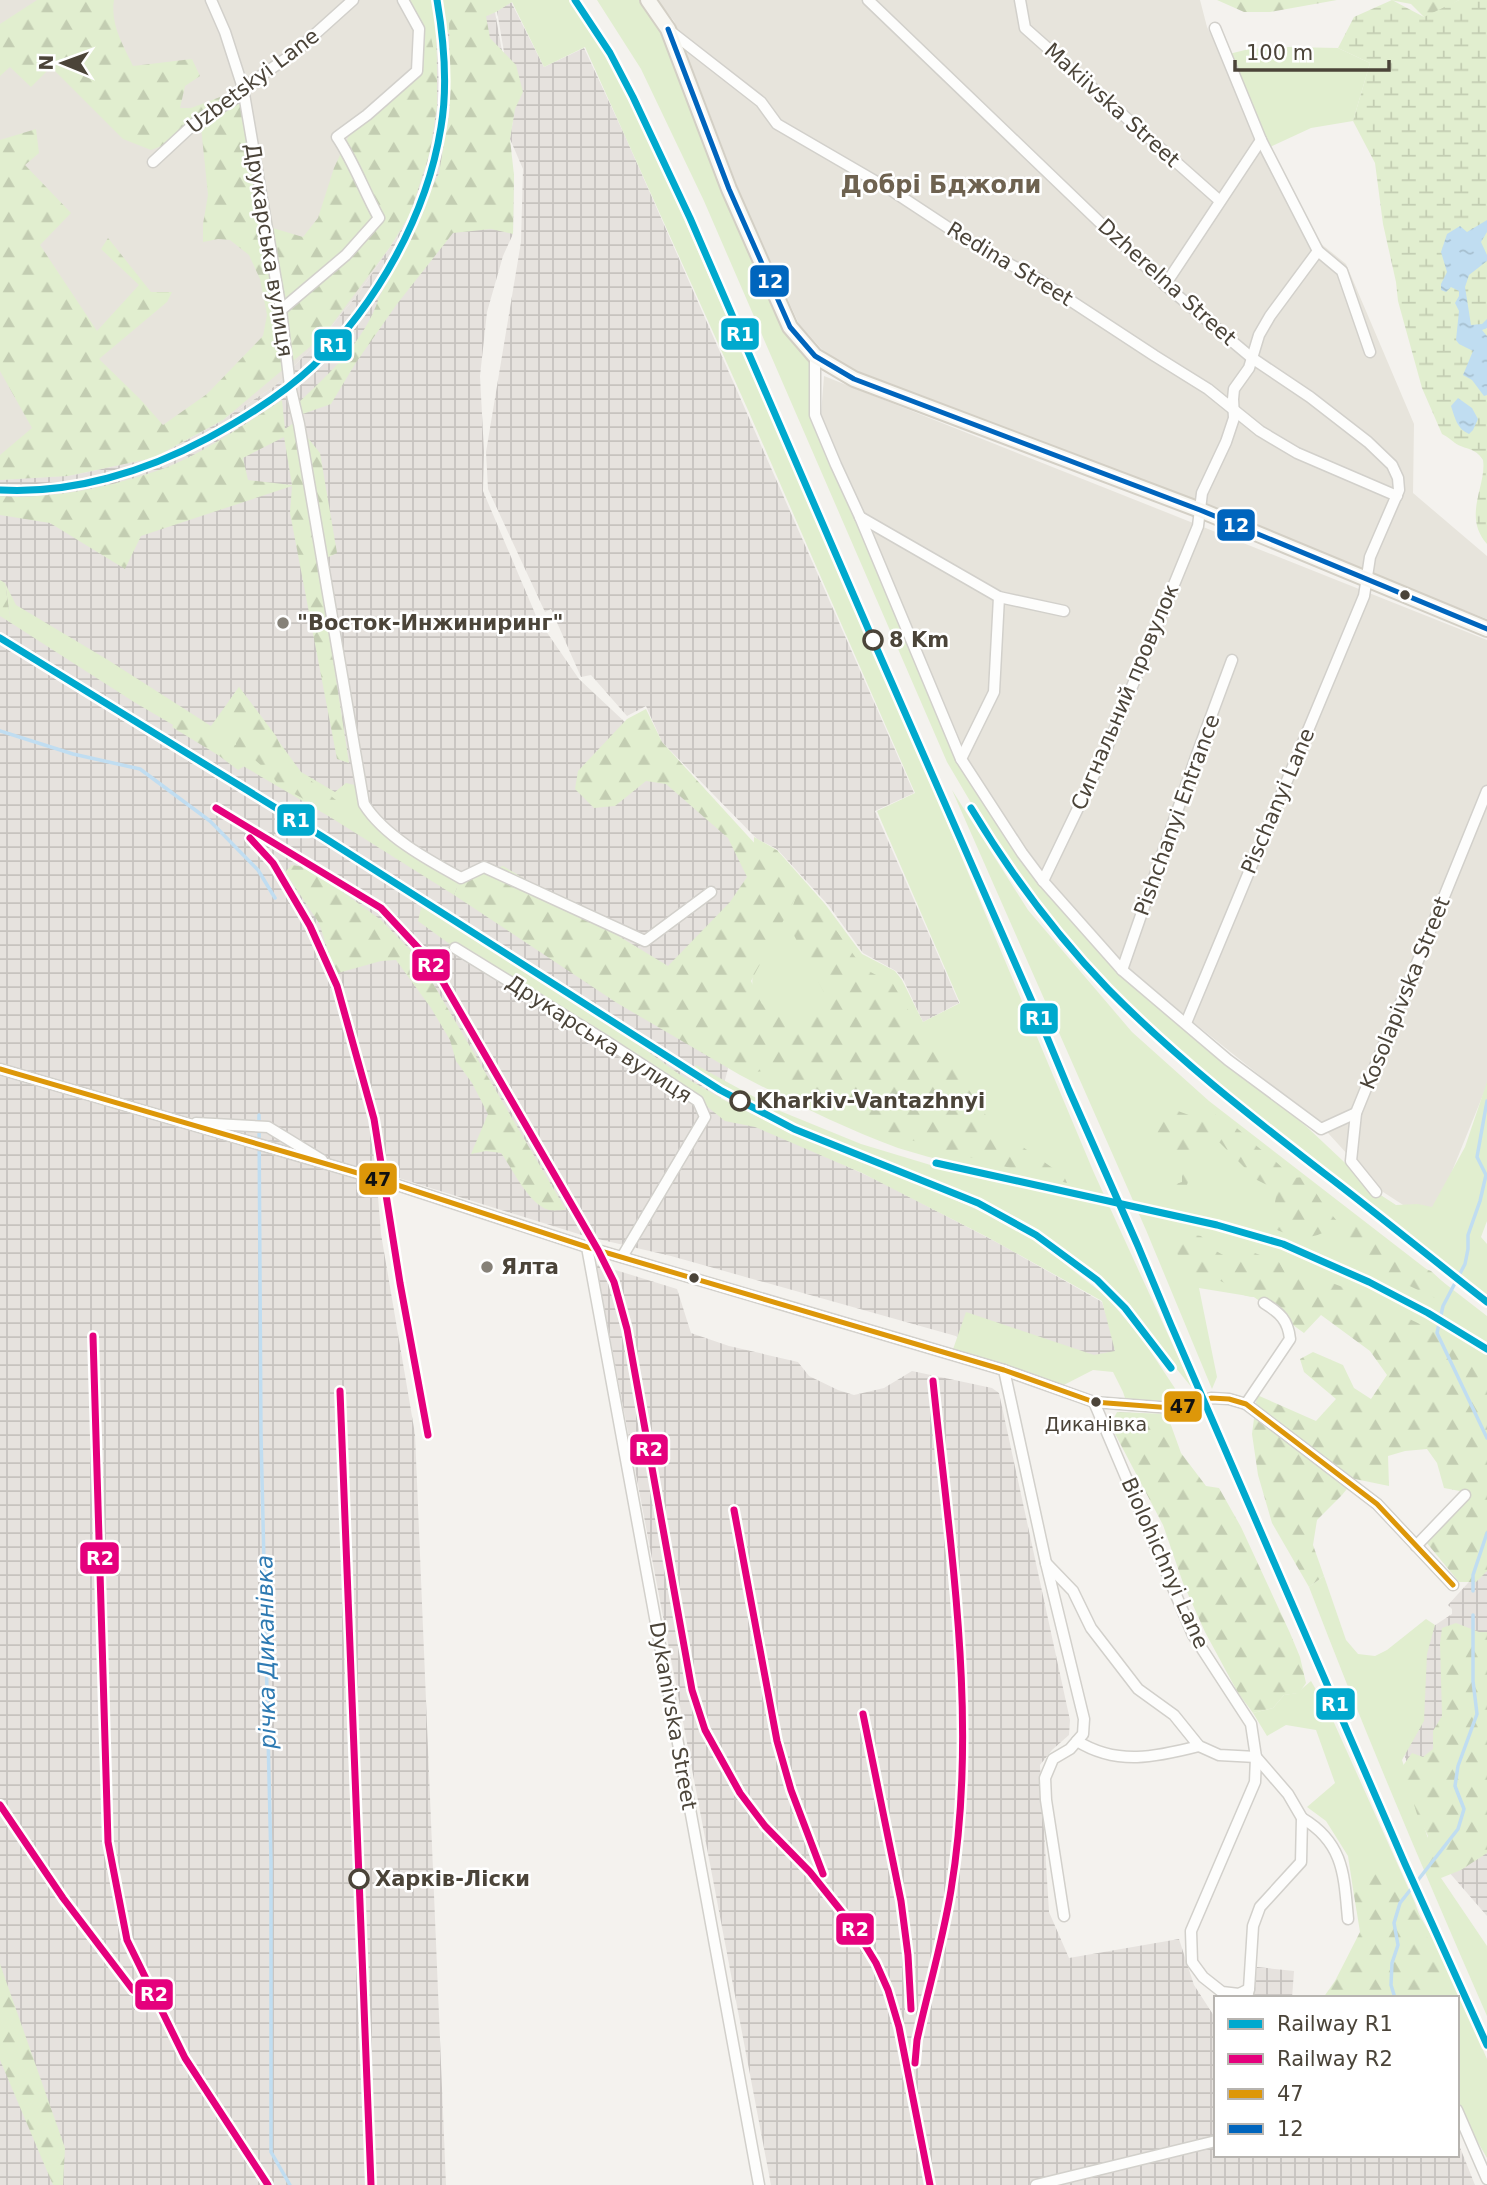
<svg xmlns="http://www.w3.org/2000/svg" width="1487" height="2185" viewBox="0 0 1487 2185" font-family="'DejaVu Sans',sans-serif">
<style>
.residential{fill:#e7e4dc}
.industrial{fill:url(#industrial-grid)}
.green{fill:#e1eecf}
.forest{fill:url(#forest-firs);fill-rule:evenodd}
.wetland{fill:url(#wetland-marsh)}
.water{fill:url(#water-ripples)}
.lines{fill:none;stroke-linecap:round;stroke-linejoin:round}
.stream{stroke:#c0ddf1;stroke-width:3.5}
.street-casing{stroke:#d2d0cb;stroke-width:13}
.secondary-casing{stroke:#d3cfc5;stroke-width:18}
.street{stroke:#fdfdfc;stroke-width:10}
.secondary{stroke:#f7f6f1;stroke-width:14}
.bus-1-casing{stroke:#fff;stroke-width:10}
.bus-2-casing{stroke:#fff;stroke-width:10}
.bus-1{stroke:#dd9709;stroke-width:5}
.bus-2{stroke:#0065bd;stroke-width:5}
.rail-1-casing{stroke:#fff;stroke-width:12}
.rail-2-casing{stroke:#fff;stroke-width:12}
.rail-1{stroke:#00a9ce;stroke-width:7}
.rail-2{stroke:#e5007d;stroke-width:7}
.bus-dot{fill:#4b4439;stroke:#fff;stroke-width:2.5}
.poi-dot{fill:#868178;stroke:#fff;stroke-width:2.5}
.stop-dot{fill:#fff;stroke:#4b4439;stroke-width:3.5}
.labels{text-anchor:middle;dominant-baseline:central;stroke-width:5;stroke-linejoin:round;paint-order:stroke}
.bus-label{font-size:19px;fill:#4b4439;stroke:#fff}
.street-label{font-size:21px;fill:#4b4439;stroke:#fff}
.poi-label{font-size:21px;font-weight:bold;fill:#4b4439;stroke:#fff;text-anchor:start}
.stop-label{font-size:21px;font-weight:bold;fill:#4b4439;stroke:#fff;text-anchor:start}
.water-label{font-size:23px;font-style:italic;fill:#2e7ab2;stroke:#fff}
.quarter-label{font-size:24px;font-weight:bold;fill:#6e6250;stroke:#fff}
.line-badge{stroke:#fff;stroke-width:2.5}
.badge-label{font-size:19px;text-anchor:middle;font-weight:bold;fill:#fff}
.pale-badge-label{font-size:19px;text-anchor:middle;font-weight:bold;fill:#111}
</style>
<defs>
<pattern id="industrial-grid" width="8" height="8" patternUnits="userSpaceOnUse" patternTransform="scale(1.75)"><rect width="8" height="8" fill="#e6e2de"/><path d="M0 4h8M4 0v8" fill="none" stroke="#c7c3bf"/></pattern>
<pattern id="forest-firs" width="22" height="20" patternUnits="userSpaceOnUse" patternTransform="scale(1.75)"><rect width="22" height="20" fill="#e1eecf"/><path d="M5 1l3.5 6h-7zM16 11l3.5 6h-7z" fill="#c3cdb2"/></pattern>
<pattern id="wetland-marsh" width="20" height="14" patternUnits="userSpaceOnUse" patternTransform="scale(1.75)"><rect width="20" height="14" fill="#e1eecf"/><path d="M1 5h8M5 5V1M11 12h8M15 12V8" fill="none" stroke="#c3cdb2"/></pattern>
<pattern id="water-ripples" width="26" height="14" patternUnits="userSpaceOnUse" patternTransform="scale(1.75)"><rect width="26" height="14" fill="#c0ddf1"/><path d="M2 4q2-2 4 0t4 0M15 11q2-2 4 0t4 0" fill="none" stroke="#a6bfcf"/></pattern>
</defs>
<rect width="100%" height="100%" fill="#f4f2ee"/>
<g class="residential">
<polygon points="0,0 425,0 436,38 437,106 410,214 397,237 358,294 324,335 275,386 213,426 153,458 74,475 0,480"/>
<polygon points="657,0 1200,0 1207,27 1320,243 1346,264 1414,424 1413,493 1487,556 1487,619 857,372 827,355 799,324 744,204 674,21"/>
<polygon points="824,376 1487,640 1487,1085 1431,1223 1380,1190 1318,1122 1128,970 1041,872 969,761 821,414"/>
</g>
<g class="industrial">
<polygon points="511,2 544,67 584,48 625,136 914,793 875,811 959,1003 923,1022 903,979 896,971 863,953 829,906 777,849 757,839 662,742 646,706 627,716 591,675 581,677 551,609 545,612 488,489 486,452 521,242 523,169 510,139 514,114 505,143 514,175 513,234 503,256 487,312 480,376 484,452 483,491 537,618 579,679 757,846 757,957 718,1107 881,1182 998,1243 1102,1302 1122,1363 1002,1349 671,1256 585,1236 376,1171 381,1234 415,1434 446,2185 0,2185 0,480 74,475 153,458 213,426 275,386 324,335 358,294 397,237 410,214 437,106 436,38 495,12 502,51 503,86 504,52 497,11"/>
<polygon points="596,1264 677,1289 691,1333 729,1346 798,1362 809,1376 838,1390 854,1395 884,1388 912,1371 992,1388 999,1393 1070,1720 1069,1735 1052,1750 1040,1765 1049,1912 1069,1958 1179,1939 1194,1985 1216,2019 1216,2155 1457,2155 1457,2140 1475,2185 771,2185"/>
<polygon points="1487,1562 1487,1916 1448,1871 1418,1799 1389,1705 1411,1641 1452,1614 1452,1609 1448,1605"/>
<polygon points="1257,1967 1294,1971 1292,1998 1253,1998"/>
</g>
<g class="green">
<path d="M403,0H569L597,41L627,91L662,169L923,765L1094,1173L1193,1389L1113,1291L1081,1263L1054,1244L954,1189L862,1153L776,1116L694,1069L696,1065L780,1111L861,1144L957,1173L956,1164C937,1159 917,1154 898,1148C843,1128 792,1102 740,1075L752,1011L754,837L777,850L825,904L862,954L895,971L902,980L923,1022L960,1003L877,811L915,793L748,410L585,47L544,67L512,2L496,12L436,38L437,62L417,71L418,27Z"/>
<polygon points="597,0 642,0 665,30 790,327 815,356 815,415 962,757 1043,881 1122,970 1308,1128 1376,1192 1396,1205 1418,1204 1432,1207 1465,1147 1487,1082 1487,1221 1481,1237 1487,1244 1487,1300 1469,1286 1450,1266 1276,1134 1188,1060 1130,1005 1075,948 1000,852 947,762 704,201 641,69"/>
<polygon points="1289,47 1338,48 1370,63 1353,121 1311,128 1270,147 1225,55 1249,49"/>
<polygon points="5,583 16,605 108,660 211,726 239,687 301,772 335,792 346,783 359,786 371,816 461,878 454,895 330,817 134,702 11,623"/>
<polygon points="952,790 1028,910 1132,1032 1209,1101 1487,1316 1487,1481 1439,1339 1254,1297 1199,1288 1217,1377 1212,1389 1146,1230"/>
<polygon points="422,904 639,1045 679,1074 726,1101 781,1128 925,1186 991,1216 1032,1238 1107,1297 1143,1340 1182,1399 1179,1403 1126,1401 1123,1392 1113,1372 1093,1370 1056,1389 951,1355 966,1312 1094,1355 1115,1351 1102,1301 989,1238 862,1173 755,1127 725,1121 699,1100 455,948 418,921"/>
<path d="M1324,1576L1346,1640L1358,1654L1375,1656L1387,1650L1426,1619L1435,1625L1427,1654L1424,1721L1402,1760L1441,1878L1487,1946V2016C1425,1874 1364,1731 1309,1587Z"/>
<polygon points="1311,1681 1331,1716 1402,1874 1353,1889 1348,1856 1326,1821 1307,1807 1335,1783 1316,1730 1286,1725 1267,1736 1253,1713 1273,1708 1284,1695 1297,1693"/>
<polygon points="1413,1904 1440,1951 1487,2059 1487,2158 1457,2106 1457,1998 1433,1998"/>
</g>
<g class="forest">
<path d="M37,0H114C110,24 123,45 133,66L192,59L200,76L185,86L180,108H191L228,94L245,101L266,226L303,237L318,218L334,168L351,131L388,104L417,71L418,47L402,0H423L437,65V106L430,152L410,214L390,247L324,335L223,420L153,458L68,476L0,480V455L32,428L0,371V140L36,129L39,153L25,165L71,213L40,245L97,331L139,285L101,249L108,238L151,292H172L167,302L99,359L140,399L163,425L207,394L263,336L267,315L260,279L249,255L230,240L218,239L203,242V224L208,195L201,127L186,137L151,150L123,139L51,67L31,87L10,67L0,76V24Z"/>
<path d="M444,0H483L490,38L516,65L523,92L515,109L510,139L514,175L513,234L491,229L453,233L397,304L355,364L331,404L297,416V404C330,373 364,342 379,298L439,173L450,109L449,15Z"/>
<polygon points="1217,0 1337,0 1270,12 1244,12"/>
<polygon points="1390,0 1459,0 1426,19 1411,4"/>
<path d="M282,400L285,429L295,422L320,453L337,553L318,562L349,763L337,759L290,513L292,486L141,536L125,569L50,523L0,515V496C54,500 120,485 170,466C207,451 248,422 282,400ZM284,437L292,485L248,480L243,458Z"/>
<polygon points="0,580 5,583 11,623 0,616"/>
<polygon points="239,687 276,736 288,763 349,810 337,819 322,809 278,785 271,774 255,760 238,770 218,755 172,727 178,718 236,745 236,723 229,701"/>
<path d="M646,709L662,742L757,846L777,850L800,889L836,930L863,968L893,984L920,1030L944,1029L945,1054L993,1126L1064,1176L1067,1183L935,1148L870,1126L819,1093L768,1070L740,1075L617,1003L454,895L461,878L503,866L668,966L730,902L747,877L728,838L666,784L646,781L615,806L594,808L575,789L578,771L627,719ZM796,897L787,922L828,1000L802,1020L762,1004L751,981Z"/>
<path d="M292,865L310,868L381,920L410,950L434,985L566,1210C561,1210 554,1211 549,1210C529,1205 512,1168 501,1153L486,1151L471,1154L488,1114L472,1083L456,1061L450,1040L431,1008L396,960L381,961L338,973L332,963L319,923L285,872Z"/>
<path d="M1178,1111L1197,1118L1209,1112C1234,1121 1244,1136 1263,1151C1276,1161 1280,1165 1291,1178L1306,1177L1325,1207L1338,1222C1319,1241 1298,1240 1275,1229L1273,1215L1277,1190L1257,1180L1220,1143L1209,1137C1181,1156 1198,1171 1183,1192H1172L1173,1185L1182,1182V1171L1172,1164L1156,1133L1161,1122Z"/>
<polygon points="1360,1223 1374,1229 1410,1263 1431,1271 1444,1283 1435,1298 1397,1280 1370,1263 1346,1256 1342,1245 1346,1232"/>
<path d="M1186,1234L1201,1236L1216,1251L1232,1260L1252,1252L1279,1262L1285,1273L1319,1278L1353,1291L1452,1340L1487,1365V1571L1476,1582H1459L1426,1542L1465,1492L1444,1488L1437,1463L1427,1449L1405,1451L1388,1456L1389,1486L1355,1479L1342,1495L1317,1520L1313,1545L1324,1576L1309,1587L1272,1523L1258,1475L1252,1434L1257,1395L1316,1421L1336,1399L1304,1372L1300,1359L1313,1352L1343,1365L1354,1388L1371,1399L1387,1375L1370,1351L1321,1315L1304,1333L1254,1297C1237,1297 1227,1280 1211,1278L1199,1287C1184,1276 1179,1262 1175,1245Z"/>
<polygon points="1117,1412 1167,1414 1181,1453 1206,1486 1219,1488 1241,1527 1290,1633 1300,1657 1306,1683 1299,1693 1284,1695 1273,1708 1253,1713 1238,1693 1205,1632 1183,1583 1163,1525 1113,1430 1113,1420"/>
<polygon points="1456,1623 1479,1632 1487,1632 1487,1853 1461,1870 1441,1878 1432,1870 1422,1850 1428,1836 1417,1814 1402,1767 1412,1753 1423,1757 1433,1749 1433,1731 1442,1716 1440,1643 1442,1628"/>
<polygon points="1388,1868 1402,1874 1415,1903 1449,1998 1323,1998 1335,1981 1360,1932 1353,1889 1369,1877"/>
<polygon points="0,1964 65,2148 63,2185 53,2185 0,2060"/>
</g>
<path class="wetland" d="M1392,0L1424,17L1459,0H1487V544C1462,516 1487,485 1483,460C1475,447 1465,450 1455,443C1451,440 1448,437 1442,434L1422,388L1398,301L1396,282L1383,224L1375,163L1353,121L1370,63L1338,48L1354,17Z"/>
<g class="water">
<polygon points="1487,220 1487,232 1481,242 1487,255 1487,261 1469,275 1465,287 1471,325 1482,324 1487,319 1487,328 1482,330 1487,336 1487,395 1484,396 1472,380 1463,375 1473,351 1459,344 1456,340 1459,311 1455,303 1459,296 1459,291 1451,287 1446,292 1441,290 1441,284 1447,272 1441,252 1447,234 1460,226 1467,232"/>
<path d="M1458,398L1472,408L1478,419L1473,430L1469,434C1457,429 1455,418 1451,406Z"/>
</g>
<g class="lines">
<g class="stream">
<polyline points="0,731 73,754 140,769 210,821 258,870 275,898"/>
<polyline points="1487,1101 1477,1157 1486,1175 1480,1201 1468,1235 1468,1249 1465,1264 1443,1306 1437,1333 1487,1438"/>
<polyline points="259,1115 261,1435 271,1862 271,2152 290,2185"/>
<polyline points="1473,1591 1473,1575 1487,1533"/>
<polyline points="1395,1998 1391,1985 1392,1963 1398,1945 1394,1923 1400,1903 1458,1829 1464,1809 1455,1786 1458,1766 1477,1714 1473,1681 1473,1615"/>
</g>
<g class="street-casing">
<g id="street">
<path d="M211,0L225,32L243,88L281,310L290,386L299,424L364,804C384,836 428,860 461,878L484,867L645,941L711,892"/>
<polyline points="868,0 1165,285 1252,358 1310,397 1368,442 1392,465 1398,478 1399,490 1370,557 1364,596 1186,1023"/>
<polyline points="1020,0 1025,28 1220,201"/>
<polyline points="1215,28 1261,140 1318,251 1342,271 1370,352"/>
<polyline points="670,31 761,102 777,124 894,192 979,248 1036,278 1155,356 1208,389 1260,431 1297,453 1397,496"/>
<polyline points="153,162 195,123 238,97 243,88 294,53 353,0"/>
<polyline points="1165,285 1261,140"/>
<path d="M281,310L346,255L379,218C364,191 354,162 337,137L367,115L417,71L419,29L403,0"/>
<polyline points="815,356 815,415 836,465 860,517 961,759 1022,853 1043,881 1122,970 1228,1060 1321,1129 1356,1113"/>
<polyline points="860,517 999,597 1064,611"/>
<polyline points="961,759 994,692 999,597"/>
<polyline points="1043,881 1106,750 1198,526 1202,493 1226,442 1234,418 1233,399 1234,389 1249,368 1259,335 1270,316 1318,251"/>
<polyline points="455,948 601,1038 698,1101 705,1117 622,1257"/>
<polyline points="1122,970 1196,757 1232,660"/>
<polyline points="0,1069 385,1181 587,1247 1004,1370 1094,1402 1172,1408 1192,1405 1211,1398 1229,1399 1246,1404 1377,1504 1453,1585"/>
<polyline points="196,1123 268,1127 322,1160"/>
<polyline points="1376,1192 1351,1161 1356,1113 1487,791"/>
<polyline points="587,1247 759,2185"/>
<polyline points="1004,1370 1046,1563 1084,1719 1083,1734 1070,1749 1053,1759 1045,1778 1046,1800 1064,1916"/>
<polyline points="1094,1402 1193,1635 1251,1724 1256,1757 1255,1782 1191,1931 1192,1962 1203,1977 1222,1992 1239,1994 1249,1989"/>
<path d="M1246,1404L1290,1339C1288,1320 1280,1313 1264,1303"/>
<polyline points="1416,1546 1465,1495"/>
<polyline points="1046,1563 1073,1591 1091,1628 1138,1689 1174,1715 1199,1746 1219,1755 1256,1757"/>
<path d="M1077,1741C1117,1766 1156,1757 1199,1746"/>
<path d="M1302,1818C1344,1843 1344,1875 1348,1919"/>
<polyline points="1247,1998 1249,1989 1253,1926 1260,1907 1301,1862 1302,1818 1288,1794 1256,1757"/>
<polyline points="1457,2110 1487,2179"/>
<polyline points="1036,2185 1216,2141"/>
</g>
</g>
<g class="secondary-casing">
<polyline id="secondary" points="648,0 668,29 729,189 790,327 815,356 854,379 1200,510 1487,629"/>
</g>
<use href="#street" class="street"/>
<use href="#secondary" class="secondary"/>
<g class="bus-1-casing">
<polyline id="bus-1" points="0,1069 385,1181 587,1247 1004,1370 1094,1402 1172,1408 1192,1405 1211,1398 1229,1399 1246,1404 1377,1504 1453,1585"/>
</g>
<g class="bus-2-casing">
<polyline id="bus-2" points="668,29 729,189 790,327 815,356 854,379 1200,510 1487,629"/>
</g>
<use href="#bus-1" class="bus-1"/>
<use href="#bus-2" class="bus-2"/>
<g class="rail-1-casing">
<g id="rail-1">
<polyline points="575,0 610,53 633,97 690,218 873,640 1037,1013 1069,1090 1138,1246 1171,1325 1405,1864 1487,2045"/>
<path d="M0,490C72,494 145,472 208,438C245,418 282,395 313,366C377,304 427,215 441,127C448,86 444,41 437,0"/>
<polyline points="0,638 323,837 720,1090 794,1129 978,1203 1036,1235 1097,1280 1125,1308 1171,1368"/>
<path d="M971,808C1010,873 1056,935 1108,989C1175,1057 1250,1116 1325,1174C1380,1216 1433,1260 1487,1302"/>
<polyline points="936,1163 1217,1225 1283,1244 1369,1282 1428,1313 1487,1349"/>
</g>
</g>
<g class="rail-2-casing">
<g id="rail-2">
<polyline points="216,808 381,908 421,951 440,977 598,1250 614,1282 627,1329 692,1690 705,1730 740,1793 765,1826 810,1872 854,1927 876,1963 888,1990 899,2027 930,2185"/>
<polyline points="250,838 273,863 310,926 337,986 374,1119 400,1283 428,1435"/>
<polyline points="93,1336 108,1842 127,1940 185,2058 268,2185"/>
<polyline points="340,1391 371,2185"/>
<polyline points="734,1510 777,1741 791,1790 823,1874"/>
<polyline points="863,1714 901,1901 908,1955 911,2009"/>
<polyline points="0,1805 63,1898 133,1990"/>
<path d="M915,2063L917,2040C928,1990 943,1940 951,1890C979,1722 950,1548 933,1381"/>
</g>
</g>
<use href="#rail-1" class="rail-1"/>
<use href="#rail-2" class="rail-2"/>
</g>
<g class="bus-dot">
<circle cx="1405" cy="595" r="6"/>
<circle cx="694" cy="1278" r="6"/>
<circle cx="1096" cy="1402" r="6"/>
</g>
<g class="poi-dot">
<circle cx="283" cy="623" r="7"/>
<circle cx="487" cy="1267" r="7"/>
</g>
<g class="stop-dot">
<circle cx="873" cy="640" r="9"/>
<circle cx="740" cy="1101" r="9"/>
<circle cx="359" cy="1879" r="9"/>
</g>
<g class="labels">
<g class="bus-label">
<text x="1096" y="1424">Диканівка</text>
</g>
<g class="street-label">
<text transform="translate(253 81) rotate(-37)">Uzbetskyi Lane</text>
<text transform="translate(1112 105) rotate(42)">Makiivska Street</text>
<text transform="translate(269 250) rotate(81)">Друкарська вулиця</text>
<text transform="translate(1010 264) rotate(31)">Redina Street</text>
<text transform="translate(1167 282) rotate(42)">Dzherelna Street</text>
<text transform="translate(1125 697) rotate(-67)">Сигнальний провулок</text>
<text transform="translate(1278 801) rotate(-67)">Pischanyi Lane</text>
<text transform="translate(1177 815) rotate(-70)">Pishchanyi Entrance</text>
<text transform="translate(1405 993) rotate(-68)">Kosolapivska Street</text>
<text transform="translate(599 1039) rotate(33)">Друкарська вулиця</text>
<text transform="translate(1165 1563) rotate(66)">Biolohichnyi Lane</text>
<text transform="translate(673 1716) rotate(80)">Dykanivska Street</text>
</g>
<g class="poi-label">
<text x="297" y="623">"Восток-Инжиниринг"</text>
<text x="501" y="1267">Ялта</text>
</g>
<g class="stop-label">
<text x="889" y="640">8 Km</text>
<text x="756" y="1101">Kharkiv-Vantazhnyi</text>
<text x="375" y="1879">Харків-Ліски</text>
</g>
<g class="water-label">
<text transform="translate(266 1652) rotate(-91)">річка Диканівка</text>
</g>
<g class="quarter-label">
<text x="941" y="185">Добрі Бджоли</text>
</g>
</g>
<g class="line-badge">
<rect x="749" y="264" width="41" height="34" rx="7" fill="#0065bd"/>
<rect x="720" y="317" width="40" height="34" rx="7" fill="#00a9ce"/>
<rect x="313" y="328" width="40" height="34" rx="7" fill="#00a9ce"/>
<rect x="1216" y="508" width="40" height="34" rx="7" fill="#0065bd"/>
<rect x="276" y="803" width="40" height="34" rx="7" fill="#00a9ce"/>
<rect x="411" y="948" width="40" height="34" rx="7" fill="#e5007d"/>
<rect x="1019" y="1002" width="40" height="33" rx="7" fill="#00a9ce"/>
<rect x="358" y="1162" width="40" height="34" rx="7" fill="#dd9709"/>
<rect x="1163" y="1390" width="40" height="33" rx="7" fill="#dd9709"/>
<rect x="629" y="1433" width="40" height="33" rx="7" fill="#e5007d"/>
<rect x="79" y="1541" width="41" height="34" rx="7" fill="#e5007d"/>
<rect x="1315" y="1687" width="41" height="34" rx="7" fill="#00a9ce"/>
<rect x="835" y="1912" width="40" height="34" rx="7" fill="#e5007d"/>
<rect x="134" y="1978" width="40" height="33" rx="7" fill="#e5007d"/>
</g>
<g class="badge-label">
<text x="770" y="288">12</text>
<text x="740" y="341">R1</text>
<text x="333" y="352">R1</text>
<text x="1236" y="532">12</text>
<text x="296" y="827">R1</text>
<text x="431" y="972">R2</text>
<text x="1039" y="1025">R1</text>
<text x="649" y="1456">R2</text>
<text x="100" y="1565">R2</text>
<text x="1335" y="1711">R1</text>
<text x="855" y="1936">R2</text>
<text x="154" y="2001">R2</text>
</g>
<g class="pale-badge-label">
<text x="378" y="1186">47</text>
<text x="1183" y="1413">47</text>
</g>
<rect x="1214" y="1996" width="245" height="161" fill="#ffffff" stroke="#b7b4b0" stroke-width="2"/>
<rect x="1228" y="2019" width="35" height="10" fill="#00a9ce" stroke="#b7b4b0" stroke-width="2"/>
<text x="1277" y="2031" font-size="21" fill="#4b4439">Railway R1</text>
<rect x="1228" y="2054" width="35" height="10" fill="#e5007d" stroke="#b7b4b0" stroke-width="2"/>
<text x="1277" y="2066" font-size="21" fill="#4b4439">Railway R2</text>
<rect x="1228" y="2089" width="35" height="10" fill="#dd9709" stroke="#b7b4b0" stroke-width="2"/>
<text x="1277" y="2101" font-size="21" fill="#4b4439">47</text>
<rect x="1228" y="2124" width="35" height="10" fill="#0065bd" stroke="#b7b4b0" stroke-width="2"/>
<text x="1277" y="2136" font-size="21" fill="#4b4439">12</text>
<g transform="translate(63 63) rotate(271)" stroke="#ffffff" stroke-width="5" paint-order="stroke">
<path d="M0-5L12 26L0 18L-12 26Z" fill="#4b4439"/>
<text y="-10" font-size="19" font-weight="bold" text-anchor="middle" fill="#4b4439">N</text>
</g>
<path d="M1235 60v10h154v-10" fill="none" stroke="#4b4439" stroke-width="3.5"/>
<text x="1246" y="60" font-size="21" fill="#4b4439" stroke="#ffffff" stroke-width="5" paint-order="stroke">100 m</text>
</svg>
